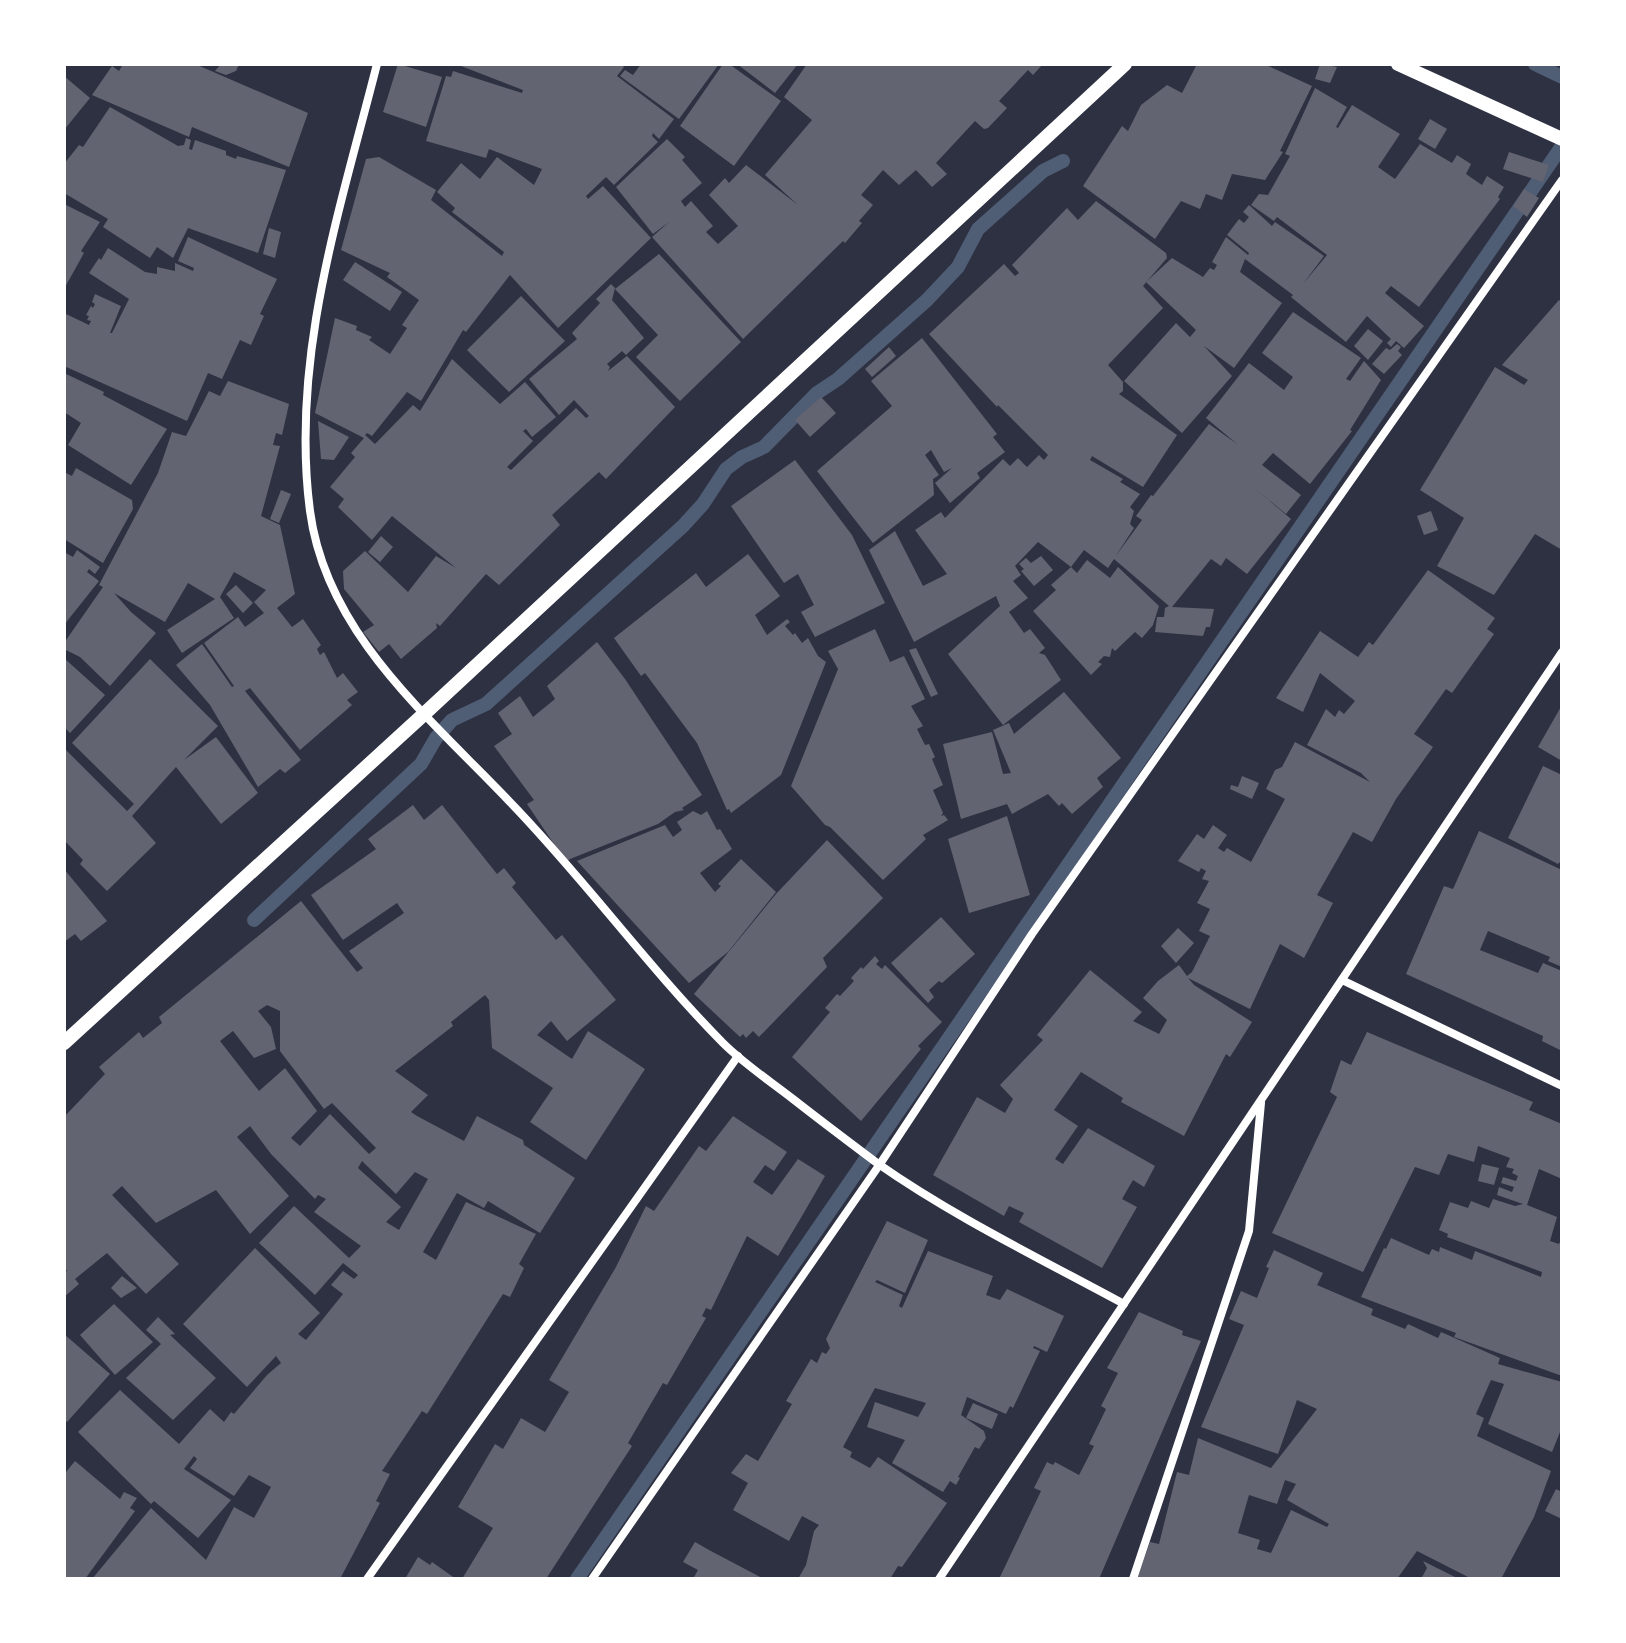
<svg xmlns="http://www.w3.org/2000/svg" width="1626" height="1643" viewBox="0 0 1626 1643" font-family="Lora,serif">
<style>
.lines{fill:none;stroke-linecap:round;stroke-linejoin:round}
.stream{stroke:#4f5d75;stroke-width:14}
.building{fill:#626471;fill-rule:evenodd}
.minor{stroke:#fff;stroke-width:8}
.tertiary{stroke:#fff;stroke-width:14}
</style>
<rect width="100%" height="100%" fill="#2d3142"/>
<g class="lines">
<g class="stream">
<polyline points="1535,64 1562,77"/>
<polyline points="254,920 421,764 436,738 452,720 486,704 683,526 703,504 726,469 742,457 764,447 817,393 838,379 927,300 958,267 978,229 1043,171 1063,161"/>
<polyline points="577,1579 1562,146"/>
</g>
</g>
<g class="building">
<polygon points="123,64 195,64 308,113 289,167 192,127 189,137 92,95 112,66 119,71"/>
<polygon points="221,64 239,64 236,71 226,75 215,71"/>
<polygon points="398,64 442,77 426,127 383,112"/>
<polygon points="456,64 621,64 624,67 617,76 674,119 659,139 653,133 652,136 658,142 614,185 606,177 586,196 588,199 603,186 651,238 558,328 510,275 466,332 463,330 421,401 407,392 372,436 367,433 365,435 375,444 413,405 420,411 452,359 500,404 525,382 556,417 532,437 526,429 523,431 533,441 507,467 511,470 576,408 586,418 589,416 574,400 559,415 529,379 577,339 572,333 600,303 596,299 611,284 615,288 612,300 644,338 626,355 622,351 607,364 610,367 608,371 627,356 675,407 606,479 599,472 552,515 560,525 499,585 486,574 440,626 436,623 437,628 401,659 389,644 379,652 363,632 374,625 344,589 343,571 365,551 408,592 436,556 456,568 392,516 372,540 338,507 344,499 330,487 355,457 351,453 364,438 315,413 335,318 357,326 356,330 372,337 369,340 390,354 407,328 402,325 419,300 387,277 390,273 341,250 366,159 379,157 436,190 431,200 502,256 504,252 452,212 455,208 437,192 461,163 480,179 497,157 534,185 542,169 489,149 486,158 426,141 446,76 451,77 453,71 522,93 523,90"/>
<polygon points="641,64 719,64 679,119 620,76 625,70 633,75"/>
<polygon points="723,64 729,64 781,101 734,166 680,126"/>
<polygon points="737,64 798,64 775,93"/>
<polygon points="807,64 1043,64 1033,75 1028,70 999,101 1007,108 988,128 984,129 975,121 936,163 947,174 932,187 916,170 899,185 883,170 861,195 873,205 859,221 862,223 845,243 843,241 743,339 652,237 669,222 653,234 616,187 667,139 685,157 682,160 702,183 681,201 685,207 691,201 713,226 706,232 718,244 738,226 709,195 725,178 729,183 746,165 798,205 765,175 812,120 784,97"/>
<polygon points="1197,64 1264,64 1312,86 1280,151 1283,152 1265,180 1232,174 1222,200 1206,194 1200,209 1181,201 1155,239 1083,186 1122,126 1128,131 1141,105 1167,85 1182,93"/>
<polygon points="1320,64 1337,67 1330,83 1315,79"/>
<polygon points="64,76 90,98 64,130"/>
<polygon points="1315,88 1347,107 1336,127 1338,128 1352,105 1400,134 1378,167 1395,179 1420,144 1452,163 1457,155 1471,164 1466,174 1482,185 1487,176 1504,187 1498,197 1500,199 1419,307 1391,286 1385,293 1424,326 1404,348 1396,341 1391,347 1387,343 1391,339 1367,316 1346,342 1291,297 1293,295 1245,259 1240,272 1282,303 1234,368 1204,346 1232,376 1182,433 1124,381 1176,323 1190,337 1196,330 1146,282 1172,258 1203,277 1210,268 1214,270 1217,265 1212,262 1226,237 1248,255 1249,253 1227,235 1239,219 1244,223 1249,217 1243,212 1249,205 1272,226 1275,222 1324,256 1303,284 1327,255 1277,217 1274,221 1251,205 1259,194 1268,195 1290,156 1285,154"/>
<polygon points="110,107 178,146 184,145 186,138 191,140 189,149 192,150 195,140 226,151 226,155 236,159 237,156 286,170 258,253 188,228 173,258 157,247 150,258 103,227 108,219 64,193 64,164 79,145 83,147"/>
<polygon points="1430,119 1447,129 1435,149 1418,139"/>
<polygon points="1509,152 1549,165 1543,182 1503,169"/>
<polygon points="1524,189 1539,198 1527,217 1513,206"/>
<polygon points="1096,201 1166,253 1167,258 1143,286 1163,308 1108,365 1123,382 1123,391 1119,394 1177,435 1143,487 1092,456 1090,460 1123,479 1120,482 1140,494 1130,507 1134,511 1130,524 1134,528 1115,557 1142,520 1136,516 1151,495 1153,496 1209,424 1237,444 1206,418 1249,363 1284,390 1293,377 1262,353 1293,312 1361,358 1346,379 1350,381 1364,361 1381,380 1350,430 1352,431 1310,484 1273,453 1262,465 1301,495 1286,514 1251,485 1291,519 1247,574 1226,558 1221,566 1211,559 1172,607 1214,609 1210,627 1206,627 1203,636 1155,632 1157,617 1164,617 1165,608 1169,606 1114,559 1108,568 1084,550 1071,567 1038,542 1015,566 1021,575 1013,581 1028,598 1009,612 1024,633 1030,629 1045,648 1039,653 1045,655 1061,680 1003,725 948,654 1000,606 996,596 914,642 869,550 895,531 923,586 947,574 915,530 941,512 945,518 1003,459 1010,466 1018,458 1027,467 1039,455 1044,460 1048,455 998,405 997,407 929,334 1004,264 1015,276 1019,273 1012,265 1067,208 1078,220"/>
<polygon points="64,204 100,222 81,251 84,253 64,289"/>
<polygon points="269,228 281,232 275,258 263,254"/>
<polygon points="188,237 277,279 260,314 264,316 251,345 240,340 222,379 208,373 187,421 64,366 64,313 89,325 91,321 87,320 89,316 86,315 91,306 93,308 95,304 92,302 95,294 121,306 110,333 112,333 129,299 89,273 99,258 101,260 108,248 145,272 157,274 157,267 175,271 175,263 193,271 194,268 178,261"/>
<polygon points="659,254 741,342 680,401 636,357 658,335 615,289"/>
<polygon points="355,262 402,292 390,311 343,280"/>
<polygon points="521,296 565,341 509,392 467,350"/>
<polygon points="1559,300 1562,302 1562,550 1535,534 1494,595 1437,566 1464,518 1420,490 1495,367 1524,385 1528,380 1502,365"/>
<polygon points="1368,329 1383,341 1368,360 1354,346"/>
<polygon points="922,338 997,434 993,437 1005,452 977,473 980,478 950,503 935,483 952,468 944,472 931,450 925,455 939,475 933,479 934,495 873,543 817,471 892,406 871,381"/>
<polygon points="1397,344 1401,347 1398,351 1402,355 1384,374 1372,364 1386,348 1390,350"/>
<polygon points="889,347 896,356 872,377 865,369"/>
<polygon points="64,373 104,392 103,395 167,429 131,485 68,445 81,423 64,412"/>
<polygon points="228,381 289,404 282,435 276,433 273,445 280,446 261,516 280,525 295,594 277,608 292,627 303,619 321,645 317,649 320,655 324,652 337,678 343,673 358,692 347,700 352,705 300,750 250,688 245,691 301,760 285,773 280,769 258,787 210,705 176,665 202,644 232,687 234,686 204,643 238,617 245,627 264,613 254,602 266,590 234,572 220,597 234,618 182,653 167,630 215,599 188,583 165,622 114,593 131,612 156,633 110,686 80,657 64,649 64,643 103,587 99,585 158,473 172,432 186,436 209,391 220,396"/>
<polygon points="821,397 836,413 810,437 795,420"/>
<polygon points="318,421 349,437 334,460 321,459"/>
<polygon points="795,460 852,535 885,603 815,637 801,612 814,605 798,574 784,583 731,506"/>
<polygon points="76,468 132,500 133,509 103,563 64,539 64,472 72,476"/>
<polygon points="281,490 291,494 279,523 270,519"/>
<polygon points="1431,511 1438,530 1424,535 1417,516"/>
<polygon points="381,536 393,547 380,562 368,552"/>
<polygon points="77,550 100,567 95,574 89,569 87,572 99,581 64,625 64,552 73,557"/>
<polygon points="748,554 780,596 755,615 767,635 787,619 790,622 785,626 793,635 795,633 802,643 808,638 818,656 826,662 781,775 731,813 729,809 727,810 697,743 645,673 641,676 614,638 696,573 706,587"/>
<polygon points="1041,556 1053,570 1034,586 1021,571 1024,569 1019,564 1026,558 1031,563"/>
<polygon points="1087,560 1110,578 1118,567 1159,606 1153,625 1142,638 1135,632 1115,651 1112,648 1110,657 1104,656 1098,662 1102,664 1091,675 1033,611 1056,590 1051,585 1071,567 1077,573"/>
<polygon points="1428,570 1495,618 1487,629 1494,634 1452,693 1446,689 1414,734 1433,747 1396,799 1372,842 1353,832 1317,895 1333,903 1304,958 1280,944 1250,1009 1188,978 1194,985 1252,1022 1230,1057 1226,1054 1184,1136 1121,1102 1123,1098 1081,1072 1054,1110 1078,1126 1055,1159 1063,1164 1088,1128 1155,1166 1144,1187 1133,1180 1122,1199 1137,1207 1102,1268 1019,1222 1024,1213 1009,1206 1004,1216 933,1175 977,1097 1005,1113 1013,1099 1000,1085 1043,1040 1037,1035 1090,970 1142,1012 1133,1021 1159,1034 1167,1020 1143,998 1158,981 1179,965 1187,976 1192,972 1210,936 1199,931 1210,909 1197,903 1209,881 1202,879 1206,871 1201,868 1199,872 1178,861 1197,834 1204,839 1213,825 1227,835 1218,848 1224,852 1227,848 1251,862 1285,799 1266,789 1275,770 1282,767 1295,742 1370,782 1361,773 1307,745 1326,709 1335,717 1339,710 1344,714 1355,701 1320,673 1303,712 1276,698 1320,631 1358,657 1369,642 1373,645"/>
<polygon points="236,585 253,603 243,613 226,594"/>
<polygon points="875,629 890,662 904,656 925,699 911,706 923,726 917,729 925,745 929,744 935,757 932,759 943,785 933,790 943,813 941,816 944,815 948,820 923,835 926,839 883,880 830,827 825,825 791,786 838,669 828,651"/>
<polygon points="597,642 625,679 702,795 682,808 684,810 675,812 658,824 570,859 566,862 527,804 534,800 494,746 512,734 498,713 520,696 533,717 555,699 547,686"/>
<polygon points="916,648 938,694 931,697 909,650"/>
<polygon points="64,658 105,695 70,733 64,727"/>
<polygon points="150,659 218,726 184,760 216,737 258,793 221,824 176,767 132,816 156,843 107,891 80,864 83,860 64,840 64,751 66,750 127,811 134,804 72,743"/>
<polygon points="1064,692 1121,758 1097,778 1103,787 1072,814 1062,803 1059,806 1048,794 1012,814 1007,804 961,819 943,744 992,732 1003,774 1011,773 993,730 1009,723 1014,734"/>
<polygon points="1562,705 1562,761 1538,747"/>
<polygon points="1543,766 1562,775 1562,860 1558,864 1508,838"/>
<polygon points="1242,776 1259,783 1252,799 1230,789 1231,785 1238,787"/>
<path d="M413,805L424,820L442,805L497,874L504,868L516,883L512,887L556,940L562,935L616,1000L567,1041L551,1021L537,1035L572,1059L588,1031L645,1069L586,1160L530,1122L553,1088L492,1048L489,1000L485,995L451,1022L453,1026L395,1071L428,1095L411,1112L417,1116L464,1141L477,1116L523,1140L524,1145L575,1178L540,1233L488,1201L484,1208L457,1193L423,1252L436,1260L466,1202L536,1234L519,1264L524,1268L510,1297L503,1294L427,1414L422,1411L382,1471L390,1474L376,1501L380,1503L340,1579H92L151,1508L206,1560L234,1507L254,1518L271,1487L249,1475L234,1496L190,1468L197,1459L194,1456L184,1469L231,1500L198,1538L154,1501L151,1504L78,1432L120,1390L179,1444L210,1409L224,1422L231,1412L234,1414L267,1375L281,1363L276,1356L247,1387L183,1324L255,1248L320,1313L298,1334L306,1340L343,1294L331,1285L343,1271L354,1279L358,1275L343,1263L315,1295L259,1243L294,1206L349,1258L361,1246L314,1212L326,1199L318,1195L315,1199L271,1154L250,1126L237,1137L289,1196L250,1234L216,1190L156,1223L122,1186L112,1195L179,1264L146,1294L107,1253L75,1279L79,1284L64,1297V1272L67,1271L64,1266V1117L105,1074L99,1067L139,1032L143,1038L162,1023L159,1017L301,901L357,972L363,968L349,951L404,913L397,903L343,940L311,895L376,849L368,839ZM267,1005L280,1011V1051L324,1109L332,1103L376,1148L369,1154L330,1114L300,1146L291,1138L317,1111L285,1068L259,1091L220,1041L233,1031L254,1058L276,1049L271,1027L258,1011ZM362,1161L396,1194L415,1172L428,1179L399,1230L386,1222L401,1207L358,1168Z"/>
<polygon points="693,811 701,815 707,811 717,830 720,829 732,849 700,873 715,892 721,886 718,884 741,859 776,892 728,952 689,983 577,861 665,825 673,837 682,830 677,822"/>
<polygon points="1007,816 1030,895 969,913 948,839"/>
<polygon points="1479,831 1562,870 1562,967 1548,961 1550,957 1488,931 1480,950 1538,973 1543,963 1562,971 1562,1051 1542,1041 1543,1036 1406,974 1444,886 1453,889"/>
<polygon points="827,840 883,898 823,958 827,967 759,1037 753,1031 746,1038 743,1034 740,1037 694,994 776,894"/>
<polygon points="64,869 107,921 81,941 75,934 64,942"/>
<polygon points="941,917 975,954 942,983 939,981 929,990 934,997 928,1003 891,963"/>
<polygon points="1178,928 1194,943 1176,963 1161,946"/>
<polygon points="875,956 879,961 876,964 882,969 885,965 942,1022 918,1046 921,1049 861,1121 792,1057 830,1012 825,1008 837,994 840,996 854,981 851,978 861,967 863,969"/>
<polygon points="1367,1032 1533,1102 1529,1110 1562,1124 1562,1179 1539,1169 1527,1205 1557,1217 1550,1241 1559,1244 1562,1237 1562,1376 1454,1337 1456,1333 1361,1297 1384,1248 1386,1249 1391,1238 1429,1255 1432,1249 1439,1252 1440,1247 1472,1260 1475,1251 1541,1277 1542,1272 1447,1237 1448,1234 1439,1230 1450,1202 1468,1208 1471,1201 1489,1208 1493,1199 1515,1206 1523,1204 1497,1195 1499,1187 1512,1192 1514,1187 1501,1183 1503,1177 1516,1181 1518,1176 1512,1173 1514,1169 1506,1167 1510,1158 1478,1146 1474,1162 1448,1154 1439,1175 1415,1167 1363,1272 1272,1233 1337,1097 1330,1092 1341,1060 1351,1065"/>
<polygon points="733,1116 787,1152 774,1171 765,1165 753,1182 772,1195 798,1159 825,1176 802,1216 778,1256 747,1236 711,1310 706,1308 702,1316 706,1318 667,1385 663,1383 628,1443 632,1446 546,1579 462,1579 493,1528 458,1507 495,1444 503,1449 521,1418 545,1432 569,1392 549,1380 616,1267 646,1206 654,1211 699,1146 706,1151"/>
<polygon points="1482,1164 1499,1168 1494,1185 1478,1181"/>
<polygon points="887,1221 928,1240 905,1293 877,1280 875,1282 903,1295 899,1306 902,1308 928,1251 993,1276 986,1295 1000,1300 1007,1289 1064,1316 1047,1352 1034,1346 1033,1348 1040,1351 1013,1408 1010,1406 1006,1414 967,1397 961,1415 984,1431 986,1438 979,1449 975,1447 958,1477 960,1478 956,1485 950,1481 943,1492 892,1463 905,1440 867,1427 875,1402 918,1417 926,1403 875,1388 843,1447 852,1452 850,1457 870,1468 878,1457 947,1503 902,1567 898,1566 890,1579 798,1579 806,1565 814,1531 819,1525 802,1516 789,1541 733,1510 748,1483 731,1473 746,1454 758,1461 792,1404 786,1401 811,1359 817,1363 822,1352 826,1354 830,1348 826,1339"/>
<path d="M1274,1250L1323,1273L1317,1285L1373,1309L1371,1315L1405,1329L1408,1324L1438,1338L1441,1332L1500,1358L1498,1364L1562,1382V1427L1552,1452L1488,1424L1504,1384L1491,1380L1476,1414L1484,1418L1477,1436L1551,1471L1534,1517L1501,1579H1472L1417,1551L1397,1579H1137L1150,1542L1159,1544L1177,1472L1189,1475L1198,1438L1271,1468L1317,1409L1297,1400L1278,1454L1201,1427L1244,1325L1229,1319L1241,1291L1257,1298L1269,1268L1266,1267ZM1285,1480L1296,1484L1287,1500L1329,1524L1327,1527L1291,1510L1271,1553L1257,1549L1260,1540L1238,1533L1249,1495L1277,1504Z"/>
<polygon points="122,1276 137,1288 121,1298 111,1288"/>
<polygon points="114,1304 153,1342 115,1375 80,1335"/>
<polygon points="1139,1312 1183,1331 1182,1335 1201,1341 1099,1579 999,1579 1041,1491 1034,1488 1047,1462 1053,1465 1055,1462 1079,1475 1094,1446 1089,1444 1106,1409 1101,1406 1118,1373 1107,1368"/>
<polygon points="158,1317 175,1334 170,1335 216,1378 173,1420 126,1378 161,1344 146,1330"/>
<polygon points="64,1334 110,1374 67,1422 64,1419"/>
<polygon points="973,1403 998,1414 992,1429 966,1418"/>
<polygon points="75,1461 120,1499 124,1492 137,1498 130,1508 135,1511 85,1579 64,1579 64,1471 66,1472"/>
<polygon points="1556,1489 1562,1492 1562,1519 1545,1511"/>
<polygon points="695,1542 709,1550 764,1579 693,1579 698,1570 683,1562"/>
<polygon points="418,1557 430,1565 432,1562 456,1579 405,1579"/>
<polygon points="1423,1561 1459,1579 1421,1579 1427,1568"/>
</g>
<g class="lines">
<g class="minor">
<path d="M377,64C340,210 290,358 310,511C326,633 428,716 508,800C584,878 647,966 723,1043C744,1064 770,1081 793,1099C821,1121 849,1142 877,1163C954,1217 1041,1259 1124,1304"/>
<polyline points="1342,980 1562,1086"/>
<polyline points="367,1579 738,1056"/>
<polyline points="592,1579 880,1164 1032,934 1562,180"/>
<polyline points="939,1579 1562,652"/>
<polyline points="1133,1579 1249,1231 1261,1103"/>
</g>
<g class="tertiary">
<polyline points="1398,64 1562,139"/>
<polyline points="64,1043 423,715 1125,64"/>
</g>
</g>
<rect width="1626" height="1643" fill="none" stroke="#ffffff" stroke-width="132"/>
</svg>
